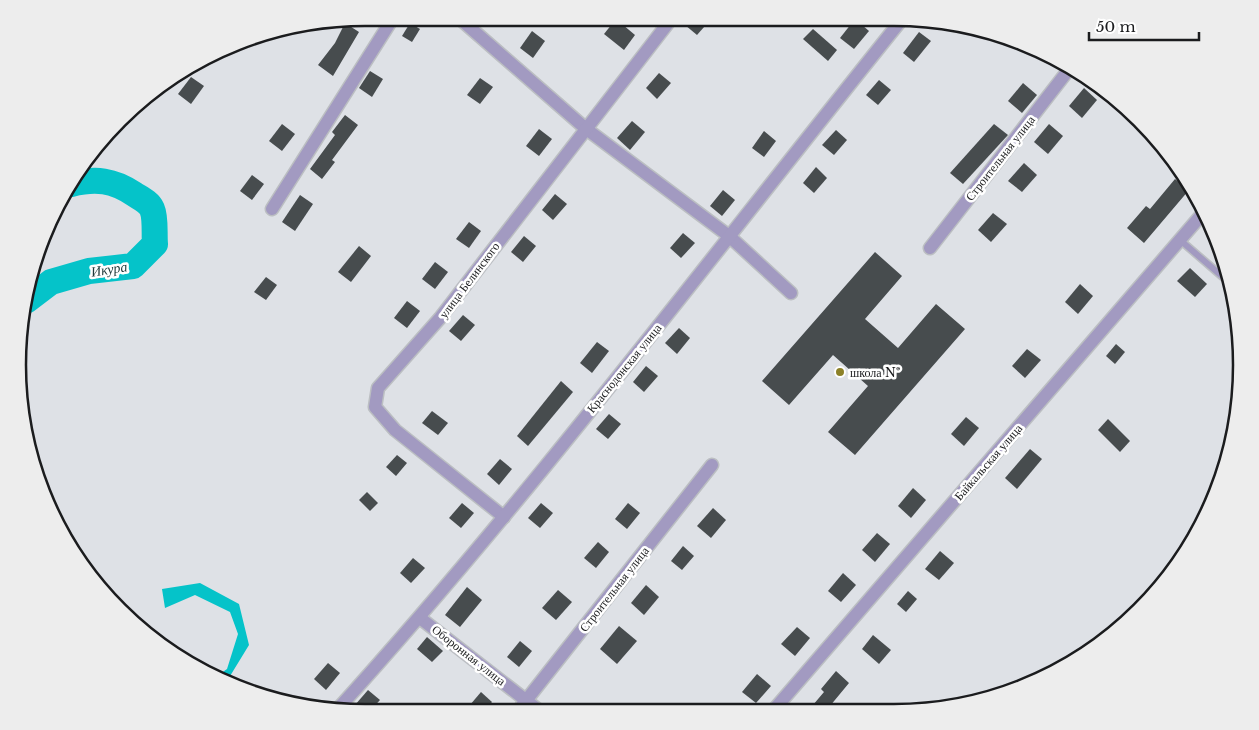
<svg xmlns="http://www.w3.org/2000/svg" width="1259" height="730" viewBox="0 0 1259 730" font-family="'Libre Baskerville',serif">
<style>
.water{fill:#05c3c9}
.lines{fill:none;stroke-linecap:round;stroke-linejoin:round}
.river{stroke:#05c3c9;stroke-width:26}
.building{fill:#474c4e}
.lane-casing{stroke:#bbbec2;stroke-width:9}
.street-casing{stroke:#bbbec2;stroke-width:15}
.lane{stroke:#a29ac1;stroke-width:6}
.street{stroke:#a29ac1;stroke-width:12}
.poi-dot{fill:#8c8128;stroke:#fff;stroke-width:2}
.labels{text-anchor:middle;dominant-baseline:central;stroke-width:5;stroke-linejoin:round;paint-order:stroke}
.street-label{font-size:12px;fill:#1b1c1e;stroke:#fff}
.poi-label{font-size:12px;fill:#1b1c1e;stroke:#fff;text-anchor:start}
.water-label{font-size:14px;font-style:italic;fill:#213a3b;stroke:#fff}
.rim{fill:none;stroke:#1b1c1e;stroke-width:2.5}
</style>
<rect width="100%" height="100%" fill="#dee1e6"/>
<polygon class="water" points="200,583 239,604 249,645 227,681 217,676 227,669 238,634 230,612 195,595 165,608 162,589"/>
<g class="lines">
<path class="river" d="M26,301L51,282L89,271L133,266L155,244C154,234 156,218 152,209C149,202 140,198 134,194C113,180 96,178 71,184"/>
</g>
<g class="building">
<polygon points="692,18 712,18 697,35 685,25"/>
<polygon points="616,19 635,35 624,50 604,34"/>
<polygon points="855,19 869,31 854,49 840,38"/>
<polygon points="345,23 359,32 333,76 318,65 335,43"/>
<polygon points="410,23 420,29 412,42 402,36"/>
<polygon points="813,29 837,50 828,61 803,39"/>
<polygon points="532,31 545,41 533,58 520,48"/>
<polygon points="919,32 931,41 914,62 903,53"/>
<polygon points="370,71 383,79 372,97 359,88"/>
<polygon points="659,73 671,83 657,99 646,88"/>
<polygon points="191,77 204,86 191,104 178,94"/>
<polygon points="480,78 493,87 480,104 467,95"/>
<polygon points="879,80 891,90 878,105 866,95"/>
<polygon points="1023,83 1037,95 1022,113 1008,101"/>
<polygon points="1084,88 1097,100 1082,118 1069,106"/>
<polygon points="345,115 358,125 332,160 335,162 322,179 310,169 335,135 332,132"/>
<polygon points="632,121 645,132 630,150 617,138"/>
<polygon points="282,124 295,134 282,151 269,141"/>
<polygon points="994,124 1008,135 963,184 950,173"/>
<polygon points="1049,124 1063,136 1048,154 1034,142"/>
<polygon points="539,129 552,139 539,156 526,146"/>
<polygon points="836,130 847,140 834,155 822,145"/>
<polygon points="764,131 776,141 764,157 752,148"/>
<polygon points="1024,163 1037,175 1022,192 1008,181"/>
<polygon points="816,167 827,178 814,193 803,183"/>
<polygon points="252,175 264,184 252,200 240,191"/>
<polygon points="1175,179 1189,190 1144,243 1127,228 1146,206 1150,209"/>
<polygon points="723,190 735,200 722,216 710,206"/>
<polygon points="555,194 567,204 553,220 542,210"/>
<polygon points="300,195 313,204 295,231 282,222"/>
<polygon points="993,213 1007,224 991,242 978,230"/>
<polygon points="469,222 481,231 469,248 456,239"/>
<polygon points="683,233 695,243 681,258 670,248"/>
<polygon points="524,236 536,246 523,262 511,252"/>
<polygon points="359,246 371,256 351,282 338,272"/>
<polygon points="875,252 902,276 865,319 898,348 936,304 965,329 855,455 828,432 868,386 833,355 789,405 762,381"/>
<polygon points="435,262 448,272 435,289 422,279"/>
<polygon points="1190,268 1207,284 1195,297 1177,281"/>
<polygon points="266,277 277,285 266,300 254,292"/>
<polygon points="1080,284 1093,296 1078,314 1065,302"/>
<polygon points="407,301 420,311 407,328 394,318"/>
<polygon points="463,315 475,325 461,341 449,331"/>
<polygon points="679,328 690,338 677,354 665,343"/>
<polygon points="597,342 609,351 592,373 580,363"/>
<polygon points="1116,344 1125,352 1115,364 1106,356"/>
<polygon points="1027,349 1041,360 1025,378 1012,366"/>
<polygon points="646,366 658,376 644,392 633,382"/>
<polygon points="561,381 573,392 528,446 517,436"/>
<polygon points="432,411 448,423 438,435 422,423"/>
<polygon points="609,414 621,424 608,439 596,429"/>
<polygon points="966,417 979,428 964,446 951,434"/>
<polygon points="1108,419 1130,441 1120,452 1098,430"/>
<polygon points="1030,449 1042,459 1017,489 1005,478"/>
<polygon points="397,455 407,463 396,476 386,467"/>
<polygon points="500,459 512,469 499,485 487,474"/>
<polygon points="913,488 926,500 911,518 898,506"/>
<polygon points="367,492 378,503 370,511 359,500"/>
<polygon points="462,503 474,513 461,528 449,518"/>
<polygon points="541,503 553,513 540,528 528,518"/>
<polygon points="628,503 640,513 627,529 615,519"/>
<polygon points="713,508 726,520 711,538 697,526"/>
<polygon points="877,533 890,544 875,562 862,550"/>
<polygon points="598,542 609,552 596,568 584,558"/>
<polygon points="683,546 694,556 682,570 671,561"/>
<polygon points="940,551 954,563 939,580 925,569"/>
<polygon points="413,558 425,568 411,583 400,573"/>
<polygon points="843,573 856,585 841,602 828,591"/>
<polygon points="646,585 659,597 644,615 631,603"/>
<polygon points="467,587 482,600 460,627 445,615"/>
<polygon points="558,590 572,602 556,620 542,608"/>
<polygon points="908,591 917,599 906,612 897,604"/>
<polygon points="619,626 637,641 617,664 600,649"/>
<polygon points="797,627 810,638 795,656 781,644"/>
<polygon points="873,635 891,650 879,664 862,649"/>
<polygon points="427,637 443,651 432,662 417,649"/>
<polygon points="520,641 532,651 519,667 507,657"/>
<polygon points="328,663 340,673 326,690 314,679"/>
<polygon points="836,671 849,683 825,712 807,712 824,692 821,689"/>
<polygon points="757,674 771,686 756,703 742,692"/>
<polygon points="368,690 380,700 369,712 362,712 355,705"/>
<polygon points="481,692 492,702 484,712 464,712"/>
</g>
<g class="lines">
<g class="lane-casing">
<polyline id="lane" points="1180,240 1231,284"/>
</g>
<g class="street-casing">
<g id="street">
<polyline points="459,18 585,128 729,236 791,293"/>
<polyline points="272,209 393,18"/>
<polyline points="930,248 1070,68"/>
<polyline points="504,517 395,430 375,407 378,388 440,318 672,18"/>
<polyline points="420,618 541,712"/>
<path d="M336,711C536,490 716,250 903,18"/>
<polyline points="517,712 712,465"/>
<polyline points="772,712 1204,212"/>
</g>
</g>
<use href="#lane" class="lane"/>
<use href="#street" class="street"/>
</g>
<circle class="poi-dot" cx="840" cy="372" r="5"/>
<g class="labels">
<g class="street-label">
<text transform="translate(1000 158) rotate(-52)">Строительная улица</text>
<text transform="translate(469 280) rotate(-53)">улица Белинского</text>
<text transform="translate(624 368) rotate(-51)">Краснодонская улица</text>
<text transform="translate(988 462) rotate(-49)">Байкальская улица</text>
<text transform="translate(614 589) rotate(-52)">Строительная улица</text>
<text transform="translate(469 655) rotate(38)">Оборонная улица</text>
</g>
<g class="poi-label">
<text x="850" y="372">школа №</text>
</g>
<g class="water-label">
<text transform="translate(109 269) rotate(-9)">Икура</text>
</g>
</g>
<path d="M0 0H1259V730H0ZM365 26H894A339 339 0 0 1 1233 365V365A339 339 0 0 1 894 704H365A339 339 0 0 1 26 365V365A339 339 0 0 1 365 26Z" fill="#ededed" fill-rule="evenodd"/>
<path class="rim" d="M365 26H894A339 339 0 0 1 1233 365V365A339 339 0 0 1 894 704H365A339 339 0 0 1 26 365V365A339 339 0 0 1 365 26Z"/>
<path d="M1089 32v8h110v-8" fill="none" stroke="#1b1c1e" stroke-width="2.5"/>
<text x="1096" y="32" font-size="15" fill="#1b1c1e" stroke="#ffffff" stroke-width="4" paint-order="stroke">50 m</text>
</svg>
